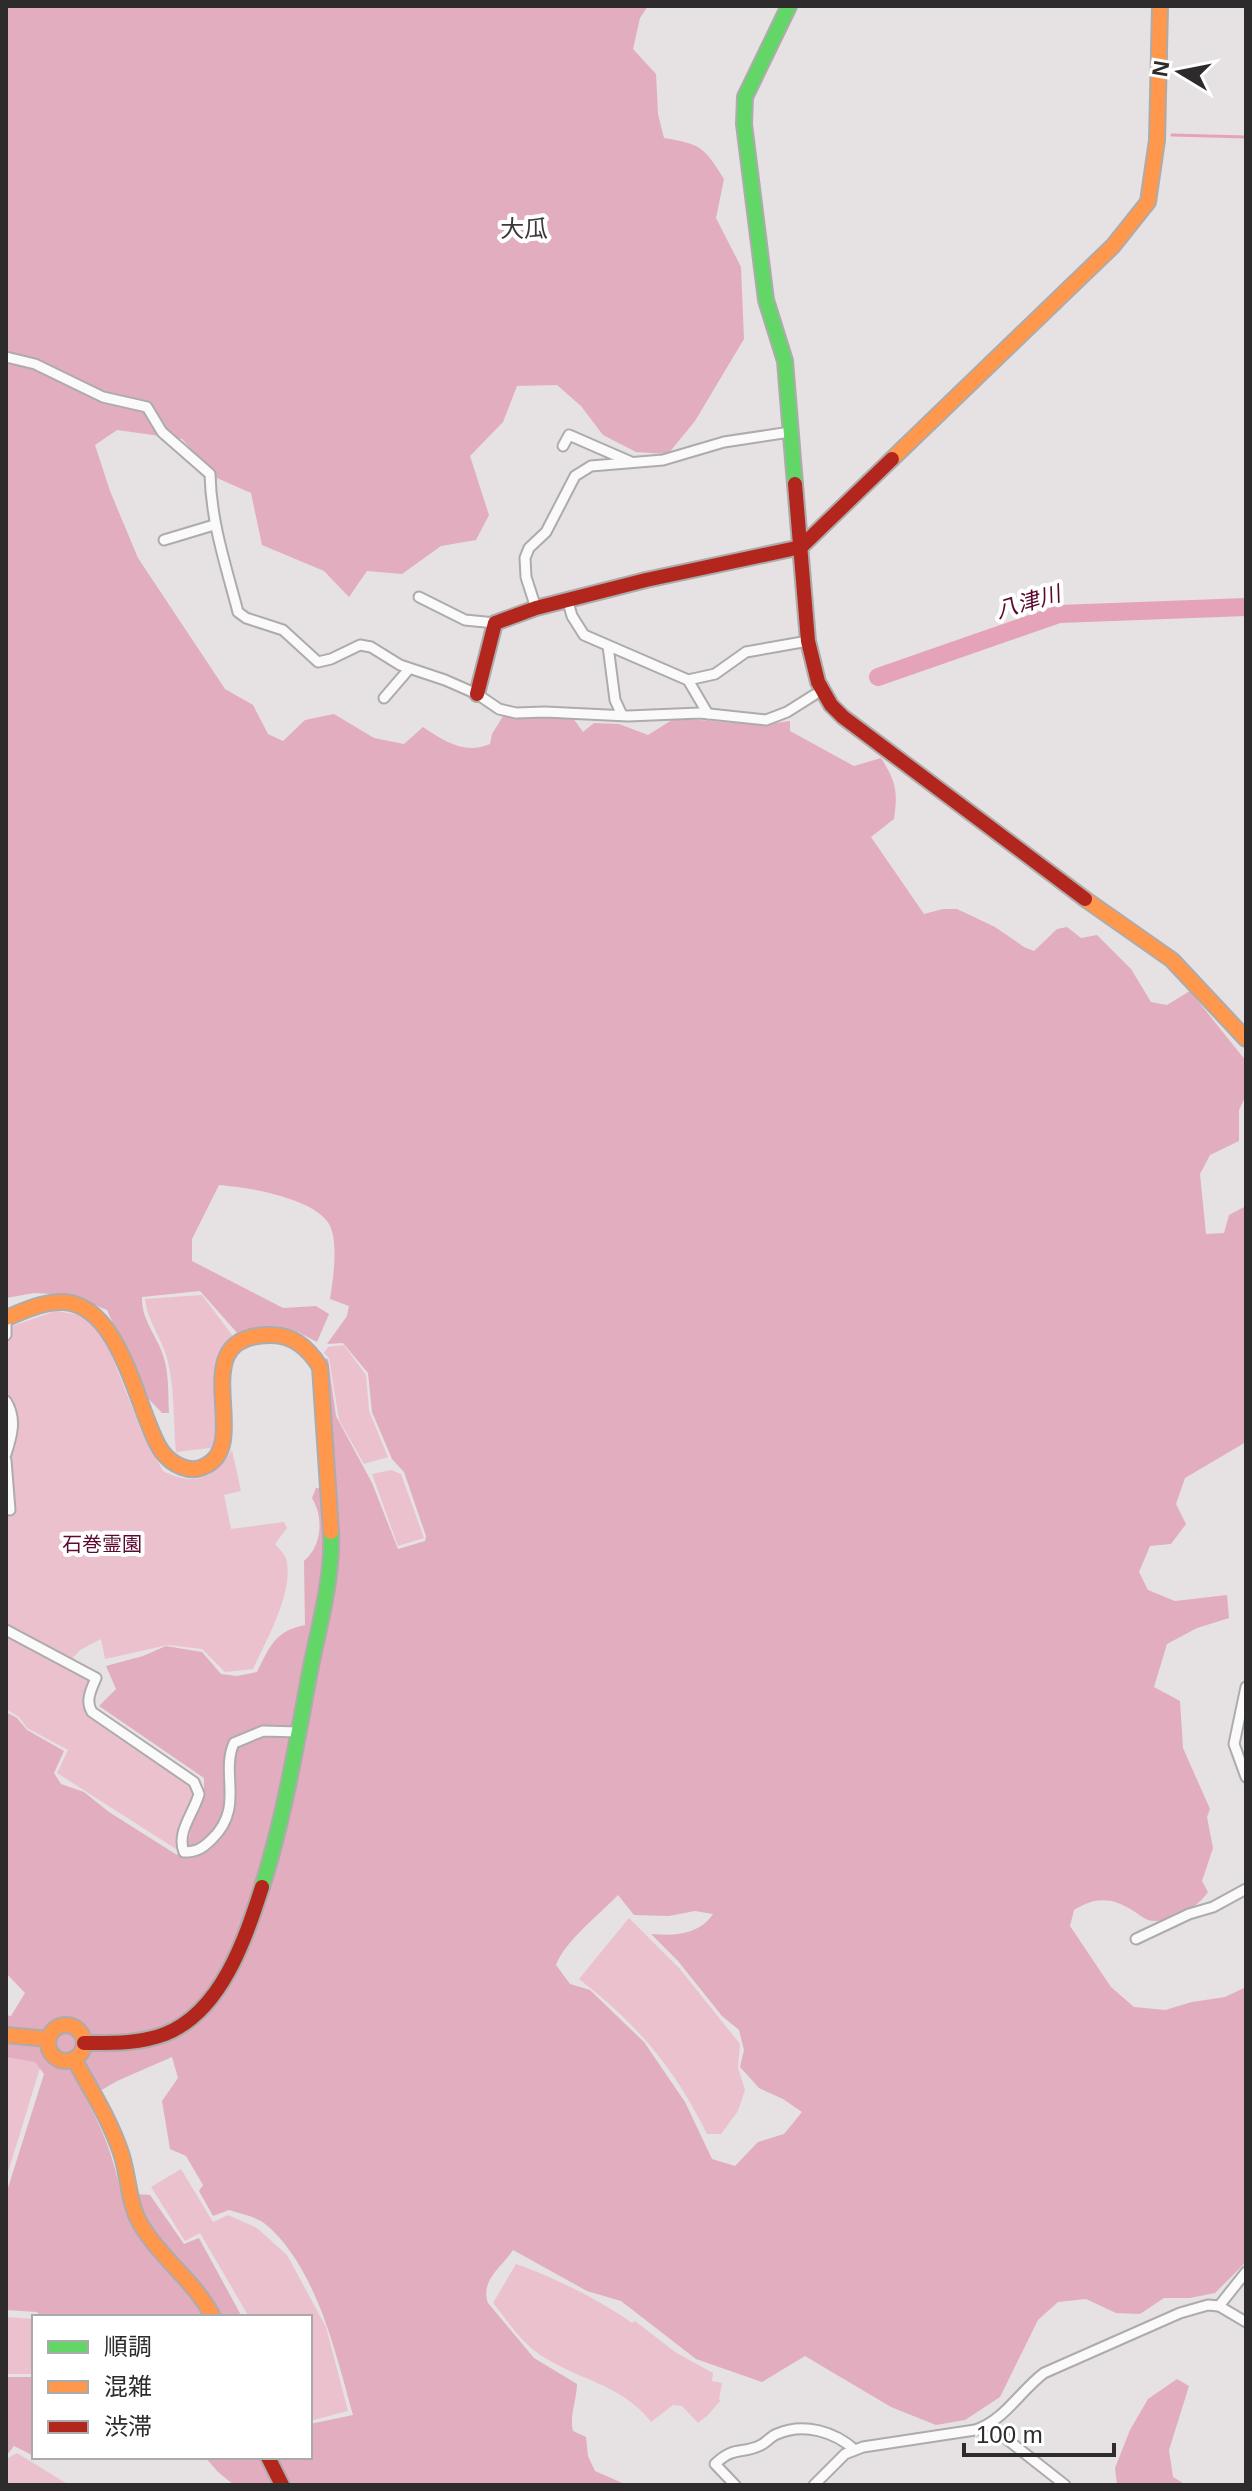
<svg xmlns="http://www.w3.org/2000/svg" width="1252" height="2491" viewBox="0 0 1252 2491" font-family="Arial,'Noto Sans JP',sans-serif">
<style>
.green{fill:#ecc1ce}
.forest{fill:#e2adbf;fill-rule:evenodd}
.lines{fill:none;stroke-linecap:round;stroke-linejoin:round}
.stream{stroke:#e5a3b9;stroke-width:3}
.river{stroke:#e5a3b9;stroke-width:18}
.street-casing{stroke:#aeabab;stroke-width:13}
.fast-casing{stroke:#aeabab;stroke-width:18}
.slow-casing{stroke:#aeabab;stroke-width:18}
.jam-casing{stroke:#aeabab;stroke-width:18}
.street{stroke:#fbfafb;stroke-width:9}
.fast{stroke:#63d668;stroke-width:14}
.slow{stroke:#ff974d;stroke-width:14}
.jam{stroke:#b3261e;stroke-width:14}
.labels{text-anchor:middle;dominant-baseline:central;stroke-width:8;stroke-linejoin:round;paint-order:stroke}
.park-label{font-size:20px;fill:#5d0a31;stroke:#fff}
.water-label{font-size:22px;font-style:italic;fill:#5a062e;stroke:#fff}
.quarter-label{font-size:24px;fill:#3c3738;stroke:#fff}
</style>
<rect width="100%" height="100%" fill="#e6e1e3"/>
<g class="green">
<path d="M202,1295L235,1339L225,1350L218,1447L176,1452C173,1422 175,1387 167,1358C161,1337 147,1320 145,1299Z"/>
<path d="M56,1311L80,1315L93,1325L106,1341L141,1430L163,1471C195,1487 213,1479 232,1450L241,1491L224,1495L231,1529L284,1522L287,1528L275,1544C279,1549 284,1553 286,1559C295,1590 266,1641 253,1669L225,1672L202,1649L168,1645L105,1659L101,1639L80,1650L70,1661L100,1677L92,1699L93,1708L201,1785L202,1793L176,1849L57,1773L68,1750L27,1728L19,1717L6,1709V1328Z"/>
<polygon points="344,1345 366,1375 369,1411 388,1457 364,1464 339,1420 329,1358 324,1353 328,1347"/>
<polygon points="391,1470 401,1474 424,1538 398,1546 372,1474"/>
<path d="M629,1918L679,1968L740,2044L738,2068L745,2090L738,2111L721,2134H707C674,2067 638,2025 579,1979Z"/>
<polygon points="6,2045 43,2058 6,2179"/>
<polygon points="181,2169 213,2222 228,2215 257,2228 287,2255 326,2327 348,2411 310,2421 310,2317 249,2317 200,2233 185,2241 151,2187"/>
<path d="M516,2264C551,2276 602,2301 632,2323L635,2321L675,2352L713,2373L712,2381L722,2383L719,2399L721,2400L707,2416L698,2423L682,2406L673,2405L651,2422C621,2383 576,2380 539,2354C520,2341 507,2320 493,2303Z"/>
<polygon points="6,2317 34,2319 34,2374 6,2374"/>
<polygon points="17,2453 69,2485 6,2485 6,2459"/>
</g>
<g class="forest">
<path d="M6,6H648L640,18L633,49L656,74L658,114L664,138C701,144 704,147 724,179L716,218L741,267L744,339L695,421L668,454L636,452L603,435L581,406L557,385L517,386L503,422L470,456L489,515L476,540L441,546L402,574L367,571L349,597L324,571L262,545L251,493L217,478L182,439L117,430L95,445L110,491L138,558L225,689L253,705L268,734L283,741L305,720L334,714L374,738L404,744L423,727C444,741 465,755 490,744L492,734L503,716L573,718L583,732L594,723L619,724L648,735L675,718L761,725L790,721V731L854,766L881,758C896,782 898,791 894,819L871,837L924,914L943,909H957L995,927L1024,947L1034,951L1057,929L1067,927L1081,938L1097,935L1131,969L1151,1002L1167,1005L1190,991L1246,1061V1095L1239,1110V1141L1210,1155L1200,1174L1206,1234L1224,1233L1229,1215L1246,1206V1442L1185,1478L1176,1504L1186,1524L1171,1544L1150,1546L1139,1572L1148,1590L1175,1601L1227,1595L1229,1618L1197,1628L1167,1644L1154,1687L1180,1701L1183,1748L1210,1809L1207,1817L1213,1848L1202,1881L1208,1892C1197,1908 1169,1925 1148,1920C1143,1918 1137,1913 1132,1910C1111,1897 1095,1897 1074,1910L1070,1926L1111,1987L1134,2007L1165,2010L1192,2002L1225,1997L1246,1987V2262L1215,2293L1190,2298H1164L1140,2314L1116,2313L1086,2299L1058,2302L1038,2320L1000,2397L965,2420L936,2425L891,2407L805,2356L762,2382L696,2359L621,2301L587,2291L513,2250C501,2268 480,2280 488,2303L534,2358L577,2384C577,2399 569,2417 573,2431L586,2437L588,2456L595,2471L627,2485H234L218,2472L205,2457H310V2424L353,2415C336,2354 316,2265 264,2223C255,2216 240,2214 229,2210L213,2216L199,2191L203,2185L186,2156L170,2149L162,2101L178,2078L172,2057L117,2081L86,2099C104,2132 113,2156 121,2193L150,2195L184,2244L199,2238L242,2317H42L37,2312L6,2310V2194L44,2074L35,2062L6,2057V2015L11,2016L25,1993L6,1973V1712L17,1718L27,1730L64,1751L54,1773L61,1784L84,1792L109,1812L177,1855L189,1838L194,1814L204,1791V1778L99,1706L116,1689L106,1666L143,1656L166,1646L202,1652L221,1674L237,1676L257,1672C270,1646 275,1631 305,1625L304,1561C322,1546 324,1518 312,1498L316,1488L336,1490L323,1358L328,1359L336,1416L372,1483L398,1549L425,1541L426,1536L404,1472L392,1459L372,1412L368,1373L343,1343L327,1344L347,1316L349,1306L330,1299C333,1280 339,1241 329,1224C314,1198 247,1187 219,1185L192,1239V1261L283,1308L316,1306L329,1314L317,1342C285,1324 274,1321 239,1335L200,1291L142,1297C141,1322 160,1338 165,1362C169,1378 168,1397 169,1413H162L144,1394L107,1310L70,1295L34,1293L6,1298ZM618,1895L634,1915L669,1916L695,1911L713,1914C699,1935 674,1936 651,1934L678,1961L722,2016L739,2030L744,2050L740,2067L759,2088L783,2099L802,2112L784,2134L758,2142L735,2166L712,2159L685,2102L644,2042L590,1990L570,1984L556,1965C565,1941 599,1915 618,1895Z"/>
<polygon points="6,2377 34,2377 34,2456 14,2446 6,2456"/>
<polygon points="1177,2379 1189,2386 1169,2450 1173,2477 1186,2485 1117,2485 1115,2468 1130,2430 1148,2399"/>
</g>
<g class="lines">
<polyline class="stream" points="1172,135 1246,137"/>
<polyline class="river" points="878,677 1059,614 1246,607"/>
<g class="street-casing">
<g id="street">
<path d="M6,357L35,364L103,397L147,407L162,432L210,474C211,522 226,566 238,612L246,618L283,630L318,662L331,659L360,645L371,647L400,665L445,680L477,694L499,709L516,713L545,712L628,716L700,713L766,720L787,712L814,695"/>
<polyline points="563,446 569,435 631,462"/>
<polyline points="164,540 214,525"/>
<polyline points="419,597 465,620 495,623"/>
<polyline points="568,602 572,616 584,635 688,680 715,674 746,652 808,641"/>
<polyline points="536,608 526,577 525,558 529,548 546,532 575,476 591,466 663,460 724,442 790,432"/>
<polyline points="608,646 615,700 622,715"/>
<polyline points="688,680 708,714"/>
<polyline points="384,698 409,669"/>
<polyline points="6,1318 6,1335"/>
<path d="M6,1401C17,1418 12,1436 6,1454"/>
<polyline points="6,1460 10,1510"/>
<path d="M6,1630L96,1678C91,1690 85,1701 92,1712L194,1782L199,1794C194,1813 176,1832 184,1852C197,1852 203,1848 212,1839C245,1807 220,1774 234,1743L263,1731L298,1732"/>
<polyline points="1246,1687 1234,1744 1246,1777"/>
<polyline points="1136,1939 1189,1914 1213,1907 1246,1889"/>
<polyline points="1219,2306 1246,2322"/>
<polyline points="990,2426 1065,2485"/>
<path d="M735,2485L715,2464C735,2445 741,2455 761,2445C767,2442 771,2436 777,2434C804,2422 835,2432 855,2450"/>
<path d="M814,2485L845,2454L863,2447L975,2430C1004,2421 1020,2391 1044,2373L1180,2313L1208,2305L1219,2306L1246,2272"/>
</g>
</g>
<g class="fast-casing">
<g id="fast">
<polyline points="789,6 745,97 744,124 766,300 785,361 795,484"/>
<path d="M262,1887C285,1815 297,1740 311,1666C320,1623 333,1576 331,1532"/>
</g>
</g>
<g class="slow-casing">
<g id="slow">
<polyline points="892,459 1113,246 1148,202 1157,140 1160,6"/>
<polyline points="1085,899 1172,960 1246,1039"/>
<path d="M6,1318C24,1311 44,1301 64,1302C114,1305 133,1387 149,1425C156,1443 163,1460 182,1467C190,1470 198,1470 205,1466C255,1444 179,1333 272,1335C294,1335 309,1349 320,1367L331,1532"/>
<circle cx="66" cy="2043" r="18"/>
<polyline points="6,2035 49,2039"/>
<path d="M74,2059C91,2090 110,2120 121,2153C129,2177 128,2203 141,2225C161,2259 195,2281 213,2317"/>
</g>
</g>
<g class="jam-casing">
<g id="jam">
<polyline points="795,484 808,641 818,682 831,705 843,717 1085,899"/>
<polyline points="477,694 495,623 536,608 646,580 801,547 892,459"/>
<path d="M84,2043C111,2043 139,2044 165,2034C221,2012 245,1940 262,1887"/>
<polyline points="268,2457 282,2485"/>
</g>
</g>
<use href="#street" class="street"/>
<use href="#fast" class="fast"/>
<use href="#slow" class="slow"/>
<use href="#jam" class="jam"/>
</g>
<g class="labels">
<g class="park-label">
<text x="102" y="1544">石巻霊園</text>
</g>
<g class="water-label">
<text transform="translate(1028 602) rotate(-16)">八津川</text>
</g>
<g class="quarter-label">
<text x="524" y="228">大瓜</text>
</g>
</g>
<rect width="1252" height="2491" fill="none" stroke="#2e2b2c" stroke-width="16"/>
<rect x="32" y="2315" width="280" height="144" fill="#ffffff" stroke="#abaaab" stroke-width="2"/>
<rect x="48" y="2341" width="40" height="12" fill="#63d668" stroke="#abaaab" stroke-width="2"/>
<text x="104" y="2355" font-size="24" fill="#2e2b2c">順調</text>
<rect x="48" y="2381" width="40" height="12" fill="#ff974d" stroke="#abaaab" stroke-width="2"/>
<text x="104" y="2395" font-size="24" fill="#2e2b2c">混雑</text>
<rect x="48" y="2421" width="40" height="12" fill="#b3261e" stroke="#abaaab" stroke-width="2"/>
<text x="104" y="2435" font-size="24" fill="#2e2b2c">渋滞</text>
<g transform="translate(1180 72) rotate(280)" stroke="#ffffff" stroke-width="6" paint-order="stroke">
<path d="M0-6L14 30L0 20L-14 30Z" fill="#2e2b2c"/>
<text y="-12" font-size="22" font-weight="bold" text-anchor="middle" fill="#2e2b2c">N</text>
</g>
<path d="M964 2443v12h150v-12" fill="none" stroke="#2e2b2c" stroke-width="4"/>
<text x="976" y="2443" font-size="24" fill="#2e2b2c" stroke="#ffffff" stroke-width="6" paint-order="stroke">100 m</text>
</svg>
